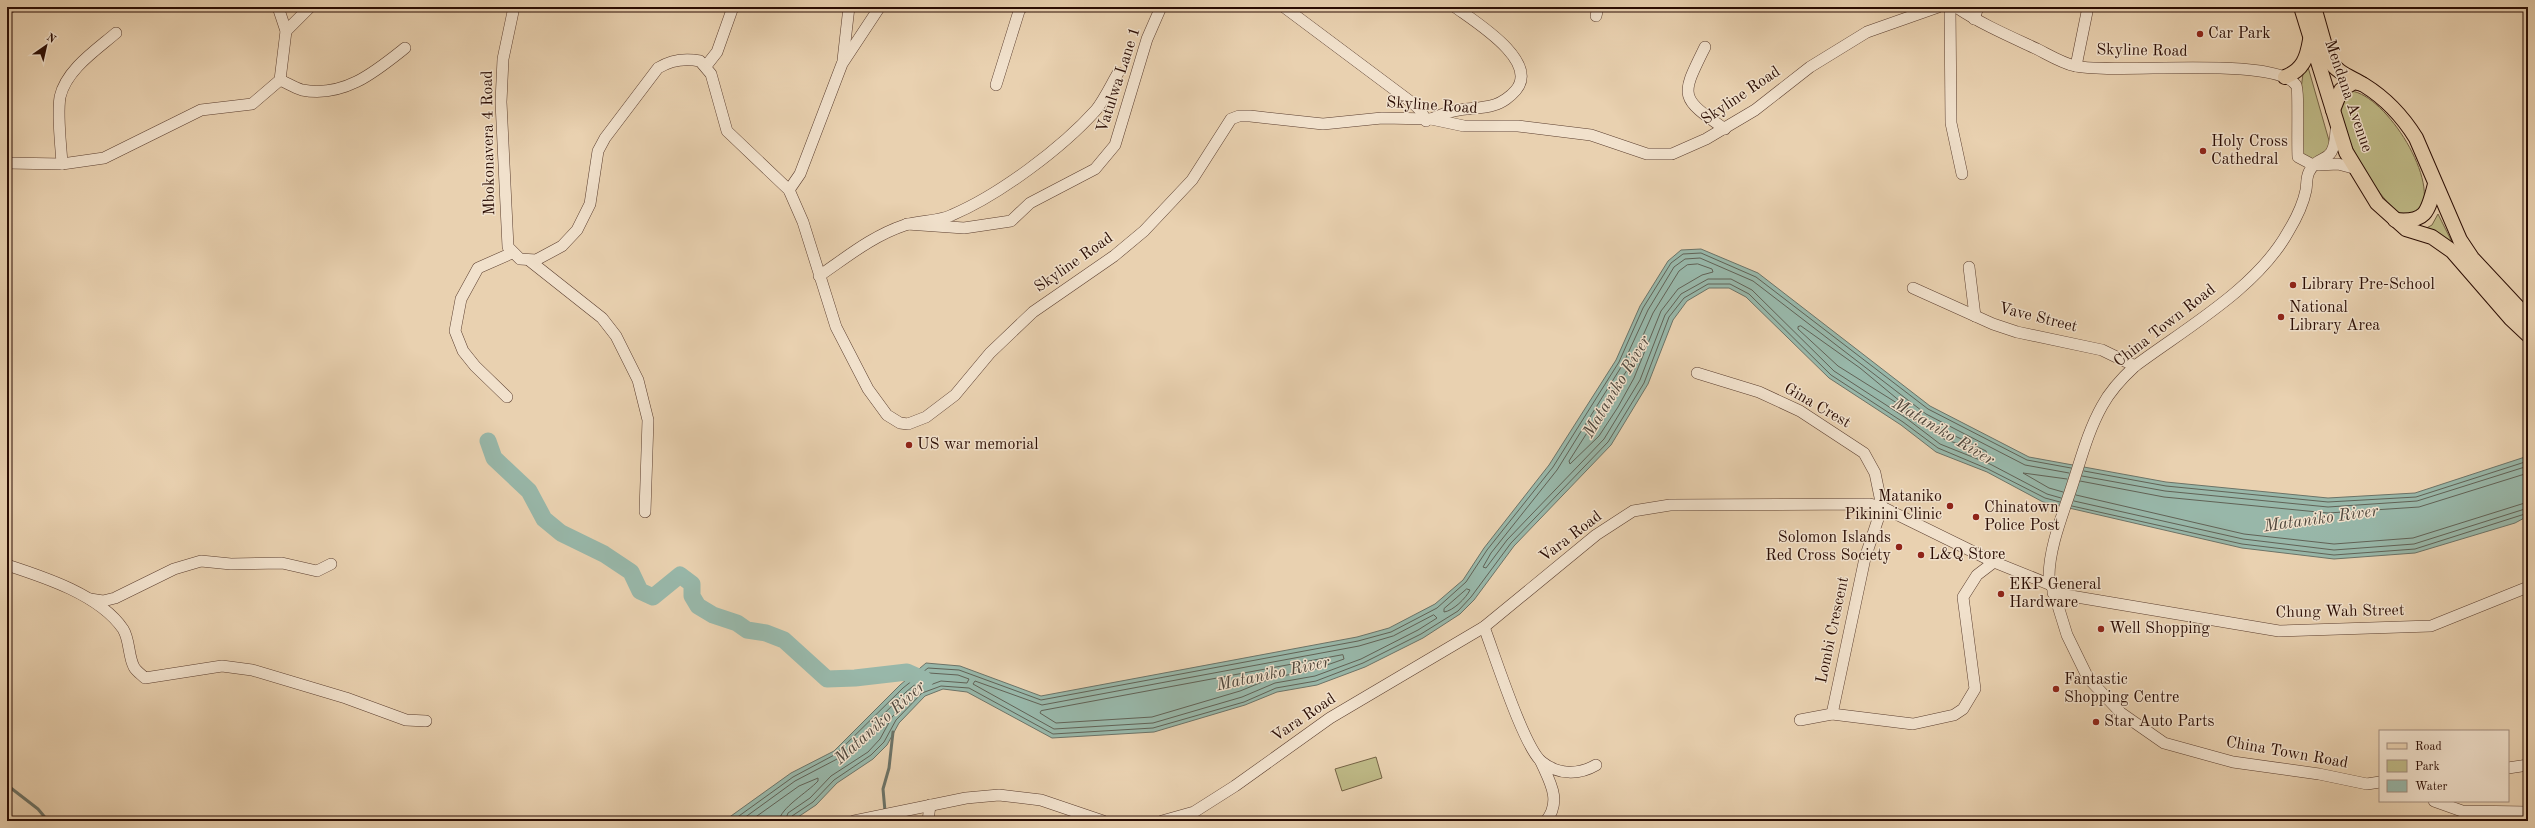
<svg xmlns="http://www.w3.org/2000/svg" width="2535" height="828" viewBox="0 0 2535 828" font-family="'Old Standard TT',serif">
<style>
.green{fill:#beb986;stroke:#746244}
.water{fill:#98b7a9;stroke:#6c7367}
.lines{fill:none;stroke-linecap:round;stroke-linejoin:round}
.shore{stroke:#616256;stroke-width:1}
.stream{stroke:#6c7367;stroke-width:3}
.river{stroke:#98b7a9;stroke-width:17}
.minor-casing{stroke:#5a3d2e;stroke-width:12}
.major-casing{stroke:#2a0c03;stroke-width:16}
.minor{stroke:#f1e1cc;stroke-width:11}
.major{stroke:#e9d1b0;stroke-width:14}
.poi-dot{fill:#8f2418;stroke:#f1e1cc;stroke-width:1.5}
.labels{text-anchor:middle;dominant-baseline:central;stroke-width:3;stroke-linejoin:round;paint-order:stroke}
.poi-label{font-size:16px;fill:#2a0c03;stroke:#f1e1cc;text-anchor:start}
.street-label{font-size:16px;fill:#2a0c03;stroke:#f1e1cc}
.water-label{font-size:17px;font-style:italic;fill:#50483d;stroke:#f1e1cc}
</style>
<rect width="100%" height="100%" fill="#e9d1b0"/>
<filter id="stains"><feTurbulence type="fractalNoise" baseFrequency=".005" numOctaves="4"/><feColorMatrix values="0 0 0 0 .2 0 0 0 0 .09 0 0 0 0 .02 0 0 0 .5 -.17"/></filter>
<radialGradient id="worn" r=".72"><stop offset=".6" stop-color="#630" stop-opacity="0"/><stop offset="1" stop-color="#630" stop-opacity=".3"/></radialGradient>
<g class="green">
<path d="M2306,60L2330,144L2327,155L2310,160C2305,157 2302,153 2300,148C2297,135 2301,72 2306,60Z"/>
<path d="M2351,91C2386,95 2442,183 2419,214L2398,213C2368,184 2350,149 2338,109L2346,94Z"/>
<polygon points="2438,214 2455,248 2421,231 2432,225"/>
<polygon points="1376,757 1382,778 1342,791 1335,769"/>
</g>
<polygon class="water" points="1701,249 1758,273 1930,406 2029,457 2166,482 2328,498 2415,493 2528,456 2528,516 2515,523 2415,553 2334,559 2242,548 2043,502 1987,472 1936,452 1901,425 1829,378 1746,297 1729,288 1709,288 1687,301 1673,320 1648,384 1611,445 1514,546 1474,600 1460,614 1423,638 1365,667 1317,685 1277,692 1245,705 1154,732 1052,738 967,692 943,689 925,696 899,723 887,745 873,759 837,783 816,805 792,821 724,821 791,773 834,751 900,685 926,663 960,666 1041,696 1357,637 1389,628 1435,604 1463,580 1484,548 1549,465 1616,360 1640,306 1668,261 1681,250"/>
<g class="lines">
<g class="shore">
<polygon points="1698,264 1712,269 1713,272 1702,275 1678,289 1661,311 1634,378 1618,407 1599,436 1570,464 1569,461 1629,367 1653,313 1679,271 1687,265"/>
<polygon points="1801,326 1860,368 1907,407 1908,410 1838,366 1798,329 1798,327"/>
<polygon points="1924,421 1986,451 1987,454 1944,439 1924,424"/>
<polyline points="2084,471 2166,486 2328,502 2416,497 2528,461"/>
<polyline points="2082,476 2165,491 2328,507 2417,501 2528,466"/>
<polyline points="2080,481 2164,497 2328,513 2419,507 2528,473"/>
<polyline points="2063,492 2049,488 2023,473 2067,479"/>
<polyline points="2076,495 2244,534 2334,544 2413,538 2528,502"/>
<polyline points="2061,498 2047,494 1990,464 1940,444 1906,418 1834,371 1752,290 1731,279 1708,279 1681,294 1665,315 1640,380 1604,439 1507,540 1486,568 1483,567 1491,553 1557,470 1623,364 1648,310 1674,267 1685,259 1700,258 1753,281 1926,414 2025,465 2069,473"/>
<polyline points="2074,501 2243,539 2334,550 2414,544 2528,508"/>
<polyline points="2072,506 2242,544 2334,555 2415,549 2528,513"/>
<path d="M1467,589L1470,590C1466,598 1453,611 1444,612V609Z"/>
<polygon points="1434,615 1437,618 1418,630 1361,659 1315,676 1275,683 1242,697 1153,723 1054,729 973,684 975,681 1042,705 1359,646 1393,636"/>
<polygon points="1343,655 1344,659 1313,670 1272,678 1240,691 1152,717 1056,723 1040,713 1041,711"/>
<polyline points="732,821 793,777 836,754 903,688 928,668 959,670 1041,700 1358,641 1391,632 1437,608 1466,582 1487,550 1553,467 1619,362 1643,308 1671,263 1683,254 1701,253 1756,277 1928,409 2027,460 2071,468"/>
<polyline points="740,821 795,781 839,758 906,692 929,673 958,675 969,679 967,683 941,681 919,689 892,717 880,739 868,752 831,776 810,798 788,813 785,821"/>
<path d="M750,821L799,786L818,778V781C808,792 780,808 779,821"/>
<polyline points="790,821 792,816 813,802 834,780 871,755 884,742 896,720 922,693 941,686 969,688 1053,734 1153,728 1244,702 1276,688 1316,681 1363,663 1421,634 1458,611 1471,597 1511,543 1608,442 1644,383 1669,317 1684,298 1708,284 1730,284 1749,294 1831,375 1903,422 1938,448 1988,469 2045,498 2060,502"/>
</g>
<g class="stream">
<polyline points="7,785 38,809 48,821"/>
<polyline points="885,811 883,789 889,768 893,732"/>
</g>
<polyline class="river" points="488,441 494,458 529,491 544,519 561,533 604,554 631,572 640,591 653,597 680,575 692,584 692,596 698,606 713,615 737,623 747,630 766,633 784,640 827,679 855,678 907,672 925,680"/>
<g class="minor-casing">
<g id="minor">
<path d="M514,7L503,59L501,102L508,247L520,259L536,260L562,246L577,230L590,204L598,151L605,138L658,68C671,60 685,58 700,61L711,74L727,131L789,190L803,222L836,327L868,389L887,415L900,423L908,424L926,417L955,395L990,353L1033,312L1114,256L1144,231L1192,180L1231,119L1239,116H1250L1323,124L1382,118L1431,119L1464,126H1518L1591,135L1647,154H1672L1706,139L1755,110L1810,67L1867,32L1938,7"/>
<polyline points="1284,7 1415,105 1421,111 1426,121"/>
<polyline points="1950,7 1951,123 1962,174"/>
<path d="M1956,7C1981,24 2009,36 2037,49C2049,55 2062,63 2075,66C2116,75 2273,55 2296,85C2299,89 2297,145 2298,157L2313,165"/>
<polyline points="7,9 11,7"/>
<polyline points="1596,16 1598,7"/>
<polyline points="1974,19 1978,7"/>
<polyline points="286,31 310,7"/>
<path d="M1705,47C1681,96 1678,97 1725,129"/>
<polyline points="843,60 849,7"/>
<polyline points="706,66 717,52 733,7"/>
<polyline points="2076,66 2088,7"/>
<path d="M280,80C287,83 295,88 302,90C344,98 375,72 405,48"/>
<polyline points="996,85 1020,8 1023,7"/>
<path d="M1431,119C1439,116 1447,112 1454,111C1467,108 1481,109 1494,105C1502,103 1511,96 1516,90C1540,61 1474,21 1455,7"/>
<path d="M2336,130C2334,168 2320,151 2309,172C2306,178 2307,185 2306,190C2303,205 2296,219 2288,232C2257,288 2186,328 2135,366C2122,378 2110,391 2102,406C2088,431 2081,459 2072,486C2063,514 2049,547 2049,577L2067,635L2088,678L2121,713L2164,743L2233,762L2319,774L2367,784L2380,782"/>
<polyline points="7,163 62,164 104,158 201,110 252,104 280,80 286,31 278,7"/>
<path d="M62,164C61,145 57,116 60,97C66,70 96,50 116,33"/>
<polyline points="2318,165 2338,164 2357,169"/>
<polyline points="789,190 800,174 842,64 879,8"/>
<polyline points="907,224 964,228 1011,221 1030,203 1095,169 1115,145 1147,39 1161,7"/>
<polyline points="530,261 602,318 616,336 638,380 648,420 645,512"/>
<polyline points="1969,267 1975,316"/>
<path d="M819,276C847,257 872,236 905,225C920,220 938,222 952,215C999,195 1062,148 1096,110C1104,100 1111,85 1118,73"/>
<polyline points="1913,288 1993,324 2017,332 2102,350 2135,366"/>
<polyline points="1697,373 1759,392 1800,411 1864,453 1875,473 1882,507 1865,558 1832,714"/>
<polyline points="507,397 475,366 463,351 455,331 461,299 478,268 512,253"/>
<path d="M7,565C44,577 100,595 123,629C130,640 128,656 134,667C136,671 142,675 145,678L222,666L252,670L346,698L406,720L426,721"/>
<polyline points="2053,593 2279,631 2431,626 2528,587"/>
<polyline points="90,599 103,601 115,598 174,569 201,561 231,564 282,563 317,571 331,564"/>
<path d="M1484,627C1494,653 1524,748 1542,762C1558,775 1579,775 1596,765"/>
<polyline points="1800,720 1832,714 1913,724 1954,715 1963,709 1975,689 1963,597 1977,575 1994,562"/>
<path d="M1541,762C1550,782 1562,801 1546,821"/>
<polyline points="2508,768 2528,765"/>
<polyline points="2434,801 2462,811 2528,812"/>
<polyline points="854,821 966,798 999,795 1041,800 1103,821"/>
<polyline points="928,821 930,805"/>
<polyline points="1162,821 1194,812 1235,786 1330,718 1484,627 1596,535 1633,511 1670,505 1870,504 1882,507 1994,562 2051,585"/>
</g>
</g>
<g class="major-casing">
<g id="major">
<polyline points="2301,7 2346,152 2377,203 2406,229 2432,237 2452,251 2511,319 2528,335"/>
<path d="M2314,7L2329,60C2337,73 2351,77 2364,85C2385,98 2403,117 2416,138L2460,240L2472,258L2528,318"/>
<path d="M2285,77C2303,70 2307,58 2310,40"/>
<polyline points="2333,110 2341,90 2354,82 2362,84"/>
<path d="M2395,220C2426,223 2428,212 2435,184"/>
</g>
</g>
<use href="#minor" class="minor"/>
<use href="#major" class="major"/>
</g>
<g class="poi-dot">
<circle cx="2200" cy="34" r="4"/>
<circle cx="2203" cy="151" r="4"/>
<circle cx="2293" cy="285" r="4"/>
<circle cx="2281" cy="317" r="4"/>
<circle cx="909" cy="445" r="4"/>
<circle cx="1950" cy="506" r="4"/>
<circle cx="1976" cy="517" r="4"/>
<circle cx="1899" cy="547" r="4"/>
<circle cx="1921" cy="555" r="4"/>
<circle cx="2001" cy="594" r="4"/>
<circle cx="2101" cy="629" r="4"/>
<circle cx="2056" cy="689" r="4"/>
<circle cx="2096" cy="722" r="4"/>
</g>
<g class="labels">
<g class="poi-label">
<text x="2208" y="34">Car Park</text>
<text x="2211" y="142">Holy Cross<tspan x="2211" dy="18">Cathedral</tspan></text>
<text x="2301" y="285">Library Pre-School</text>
<text x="2289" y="308">National<tspan x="2289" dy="18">Library Area</tspan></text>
<text x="917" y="445">US war memorial</text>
<text x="1942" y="497" text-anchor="end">Mataniko<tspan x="1942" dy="18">Pikinini Clinic</tspan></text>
<text x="1984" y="508">Chinatown<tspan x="1984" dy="18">Police Post</tspan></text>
<text x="1891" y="538" text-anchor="end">Solomon Islands<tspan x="1891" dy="18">Red Cross Society</tspan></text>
<text x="1929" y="555">L&amp;Q Store</text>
<text x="2009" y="585">EKP General<tspan x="2009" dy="18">Hardware</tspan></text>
<text x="2109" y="629">Well Shopping</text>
<text x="2064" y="680">Fantastic<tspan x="2064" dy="18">Shopping Centre</tspan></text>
<text x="2104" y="722">Star Auto Parts</text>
</g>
<g class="street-label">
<text transform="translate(2142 51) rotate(1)">Skyline Road</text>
<text transform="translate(1119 80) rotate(-72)">Vatulwa Lane 1</text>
<text transform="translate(1741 96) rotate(-34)">Skyline Road</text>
<text transform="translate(2348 96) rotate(71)">Mendana Avenue</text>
<text transform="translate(1432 106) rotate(4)">Skyline Road</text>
<text transform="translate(489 143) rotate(-91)">Mbokonavera 4 Road</text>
<text transform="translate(1074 263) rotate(-35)">Skyline Road</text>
<text transform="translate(2038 318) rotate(14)">Vave Street</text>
<text transform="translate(2165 326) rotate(-38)">China Town Road</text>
<text transform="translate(1817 406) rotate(30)">Gina Crest</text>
<text transform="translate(1571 537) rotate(-37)">Vara Road</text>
<text transform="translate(2340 612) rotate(-1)">Chung Wah Street</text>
<text transform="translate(1833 630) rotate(-78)">Lombi Crescent</text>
<text transform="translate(1304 718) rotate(-34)">Vara Road</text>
<text transform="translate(2287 753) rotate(10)">China Town Road</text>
</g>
<g class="water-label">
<text transform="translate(1617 387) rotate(-59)">Mataniko River</text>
<text transform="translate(1943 432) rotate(31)">Mataniko River</text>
<text transform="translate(2321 519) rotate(-8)">Mataniko River</text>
<text transform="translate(1273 674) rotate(-12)">Mataniko River</text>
<text transform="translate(880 723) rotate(-42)">Mataniko River</text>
</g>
</g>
<rect width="2535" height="828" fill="none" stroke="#e9d1b0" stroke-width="24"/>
<rect x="8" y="8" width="2519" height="812" fill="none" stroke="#2a0c03" stroke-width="2"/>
<rect x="12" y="12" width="2511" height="804" fill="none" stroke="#2a0c03"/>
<rect x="2379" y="730" width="130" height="72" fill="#f1e1cc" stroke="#a18c7c"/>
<rect x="2387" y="743" width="20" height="6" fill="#e9d1b0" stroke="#a18c7c"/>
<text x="2415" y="750" font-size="12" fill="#2a0c03">Road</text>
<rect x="2387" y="760" width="20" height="12" fill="#beb986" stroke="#a18c7c"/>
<text x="2415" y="770" font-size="12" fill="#2a0c03">Park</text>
<rect x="2387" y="780" width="20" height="12" fill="#98b7a9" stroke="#a18c7c"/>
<text x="2415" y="790" font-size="12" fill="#2a0c03">Water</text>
<g transform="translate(46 46) rotate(34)" stroke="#f1e1cc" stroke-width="3" paint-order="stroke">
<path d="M0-3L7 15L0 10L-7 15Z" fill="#2a0c03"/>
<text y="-6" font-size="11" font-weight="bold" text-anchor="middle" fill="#2a0c03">N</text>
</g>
<rect width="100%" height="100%" filter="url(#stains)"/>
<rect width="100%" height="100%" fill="url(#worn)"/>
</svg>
